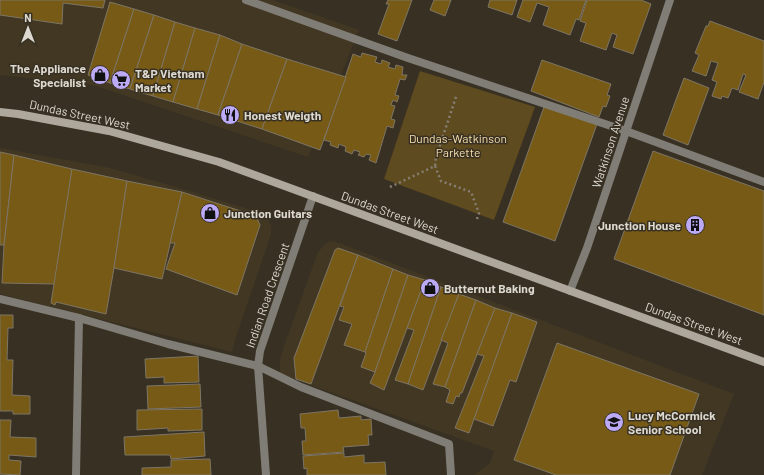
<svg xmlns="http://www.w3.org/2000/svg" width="764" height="475" viewBox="0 0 764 475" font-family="Barlow,sans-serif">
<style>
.built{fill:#413723}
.green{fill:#5e4b1f}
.building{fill:#775a15;stroke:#7d7565}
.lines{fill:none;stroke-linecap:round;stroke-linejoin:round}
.path{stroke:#857f74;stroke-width:2.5;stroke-dasharray:2 3;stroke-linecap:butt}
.lane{stroke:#807d76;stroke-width:8}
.street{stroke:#807d76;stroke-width:8}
.secondary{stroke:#ada79c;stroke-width:8}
.labels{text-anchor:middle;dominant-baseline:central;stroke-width:3;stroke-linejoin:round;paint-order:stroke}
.poi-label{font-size:12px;font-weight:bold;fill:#ddd9d0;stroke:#383123;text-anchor:start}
.street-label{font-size:12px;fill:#ddd9d0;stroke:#383123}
.park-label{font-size:12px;fill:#f8dfab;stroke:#383123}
</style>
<rect width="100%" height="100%" fill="#383123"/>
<g class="built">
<polygon points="0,0 273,0 359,30 308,157 93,85 0,75"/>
<polygon points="0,148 110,168 193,192 261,213 267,218 271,225 271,234 235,340 232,352 0,294"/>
<polygon points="330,241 339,243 734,394 702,475 474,475 490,463 494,451 280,374 280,360 283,349 318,252 325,244"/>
</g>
<polygon class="green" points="420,71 535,107 494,220 384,179"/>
<g class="building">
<polygon points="0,0 105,0 103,8 63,3 62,24 0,15"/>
<polygon points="388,0 412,0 397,41 378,34 389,4 386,4"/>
<polygon points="434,0 451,0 445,16 430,10"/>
<polygon points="490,0 517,0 512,15 488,7"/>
<polygon points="523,0 586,0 579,20 576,19 570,35 543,25 549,7 537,3 530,22 517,17"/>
<polygon points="587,0 641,0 651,4 633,54 613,47 617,35 612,33 606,50 580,41 586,23 580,21"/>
<polygon points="110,2 134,9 110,83 88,75"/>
<polygon points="134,9 154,15 130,89 110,83"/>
<polygon points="154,15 175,22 153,96 130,89"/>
<polygon points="710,21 764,41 764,82 758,99 739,92 746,75 743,74 738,90 732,88 728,98 722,96 721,99 712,96 717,82 712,80 718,63 711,61 706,76 692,71 699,55 695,53 706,26 708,26"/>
<polygon points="175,22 195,28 173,102 153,96"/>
<polygon points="195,28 220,35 197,109 173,102"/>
<polygon points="220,35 242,44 218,115 197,109"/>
<polygon points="242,44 287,59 262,129 218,115"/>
<polygon points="362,53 377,57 375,62 381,64 382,60 390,63 388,67 395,69 396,65 403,67 402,75 407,75 405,80 400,79 395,95 399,96 397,102 393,100 391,105 395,106 391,119 395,120 393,128 387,126 376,163 369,160 371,155 366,154 364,157 358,155 360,152 354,150 352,154 345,151 346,147 339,144 338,148 330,145 331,142 324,140 353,54 361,57"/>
<polygon points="287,59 346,77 320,150 262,129"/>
<polygon points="542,60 611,84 607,95 610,96 606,107 603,106 599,117 531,91"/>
<polygon points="684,78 709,88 688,145 663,135"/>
<polygon points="544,107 597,124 555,241 503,222"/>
<polygon points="653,151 764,191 764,315 614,259"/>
<polygon points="0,152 14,155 4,245 0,245"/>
<polygon points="14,155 72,169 55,284 2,283 4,245"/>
<polygon points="72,169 127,181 114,268 106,314 56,302 55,305 51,303"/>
<polygon points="127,181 182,192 162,279 114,268"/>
<polygon points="182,192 256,216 260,225 237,295 166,269 175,243 170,243"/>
<polygon points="338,248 358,255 311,384 296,379 294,358 335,250"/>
<polygon points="358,255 393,269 365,352 344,345 352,324 339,320 344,307 340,306"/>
<polygon points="393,269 408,275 375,372 361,367 366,353 365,352"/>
<polygon points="408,275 425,280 384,390 370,383 375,372"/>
<polygon points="425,280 441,287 408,384 395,380 414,330 407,328"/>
<polygon points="441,287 459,294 423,390 408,384"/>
<polygon points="459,294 476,300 445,387 433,384 448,343 441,340"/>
<polygon points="476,300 495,308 462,393 460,393 459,397 456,396 453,404 446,402 450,390 445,387"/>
<polygon points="495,308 512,313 469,433 455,428 484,356 477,354"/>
<polygon points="512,313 537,322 516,382 510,380 493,426 474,419"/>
<polygon points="0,315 13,315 13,328 8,328 7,360 13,360 12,395 30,396 30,414 13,414 13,411 0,411"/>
<polygon points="557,343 699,394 670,475 556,475 514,460"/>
<polygon points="198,356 199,382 164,383 164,377 146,378 145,359"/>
<polygon points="200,384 201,407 148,409 147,386"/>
<polygon points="202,409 202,430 168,431 168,428 137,430 137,410"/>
<polygon points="338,410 339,418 361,416 361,420 371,419 372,435 368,435 369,445 343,447 344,452 303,455 302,441 306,441 305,428 301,428 300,414"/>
<polygon points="0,420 11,420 10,437 36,438 36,457 9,455 9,460 21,461 20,475 0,474"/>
<polygon points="204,432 205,456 171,459 170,455 125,455 124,437"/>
<polygon points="344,453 344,457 364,455 364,463 385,462 386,475 307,475 307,468 304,469 303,456"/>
<polygon points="210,459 211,475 142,475 142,468 171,467 171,460"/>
</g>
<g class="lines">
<g class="path">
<polyline points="435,166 441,181 471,192 479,213 477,219"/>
<polyline points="390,187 435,166 436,157 457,94"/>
</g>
<g class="lane">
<polyline points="246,0 408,58 626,131 764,182"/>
<polyline points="0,299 79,318 168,344 258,366 301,387 449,444 451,475"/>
<polyline points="76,475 79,318"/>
</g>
<g class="street">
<polyline points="570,291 587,248 670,0"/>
<polyline points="266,475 258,366 260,351 313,196"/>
</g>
<polyline class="secondary" points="0,112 18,114 109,131 219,162 764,362"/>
</g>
<defs>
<g id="shop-disc" transform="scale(1)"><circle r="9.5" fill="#bcaaf6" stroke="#383123"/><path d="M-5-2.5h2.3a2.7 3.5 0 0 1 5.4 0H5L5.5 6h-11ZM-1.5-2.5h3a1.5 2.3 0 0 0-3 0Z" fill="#111"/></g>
<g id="supermarket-disc" transform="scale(1)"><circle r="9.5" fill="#bcaaf6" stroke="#383123"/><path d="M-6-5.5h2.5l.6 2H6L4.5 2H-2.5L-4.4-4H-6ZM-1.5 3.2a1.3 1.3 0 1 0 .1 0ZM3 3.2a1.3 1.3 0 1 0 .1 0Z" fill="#111"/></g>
<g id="restaurant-disc" transform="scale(1)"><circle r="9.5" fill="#bcaaf6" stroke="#383123"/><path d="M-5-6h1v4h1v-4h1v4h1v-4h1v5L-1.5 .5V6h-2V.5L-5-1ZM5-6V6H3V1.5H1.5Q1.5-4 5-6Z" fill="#111"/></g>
<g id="building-disc" transform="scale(1)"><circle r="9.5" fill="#bcaaf6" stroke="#383123"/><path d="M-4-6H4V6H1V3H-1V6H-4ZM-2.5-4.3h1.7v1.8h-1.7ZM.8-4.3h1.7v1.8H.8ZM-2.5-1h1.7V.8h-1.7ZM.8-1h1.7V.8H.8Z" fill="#111"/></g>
<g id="school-disc" transform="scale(1)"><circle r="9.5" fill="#bcaaf6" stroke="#383123"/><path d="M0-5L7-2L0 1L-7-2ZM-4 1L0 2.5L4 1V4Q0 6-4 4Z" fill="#111"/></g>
</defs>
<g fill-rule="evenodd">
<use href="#shop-disc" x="100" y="75"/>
<use href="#supermarket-disc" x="121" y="80"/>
<use href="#restaurant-disc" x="230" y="115"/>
<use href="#shop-disc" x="210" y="213"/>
<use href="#building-disc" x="695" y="225"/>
<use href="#shop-disc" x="430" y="288"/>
<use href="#school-disc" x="614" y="422"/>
</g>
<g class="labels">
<g class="poi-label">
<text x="86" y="68" text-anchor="end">The Appliance<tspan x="86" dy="14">Specialist</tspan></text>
<text x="135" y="73">T&amp;P Vietnam<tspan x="135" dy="14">Market</tspan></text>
<text x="244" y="115">Honest Weigth</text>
<text x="224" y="213">Junction Guitars</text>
<text x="681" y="225" text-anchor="end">Junction House</text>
<text x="444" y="288">Butternut Baking</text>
<text x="628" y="415">Lucy McCormick<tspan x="628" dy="14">Senior School</tspan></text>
</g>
<g class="street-label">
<text transform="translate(80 114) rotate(12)">Dundas Street West</text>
<text transform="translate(610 142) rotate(-72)">Watkinson Avenue</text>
<text transform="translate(390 212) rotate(20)">Dundas Street West</text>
<text transform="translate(267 295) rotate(-71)">Indian Road Crescent</text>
<text transform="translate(694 323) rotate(20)">Dundas Street West</text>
</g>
<g class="park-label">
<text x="458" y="138">Dundas-Watkinson<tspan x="458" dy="14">Parkette</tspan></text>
</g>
</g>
<g transform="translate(28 28)" stroke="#383123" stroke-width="3" paint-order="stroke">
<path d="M0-3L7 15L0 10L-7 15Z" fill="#ddd9d0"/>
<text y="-6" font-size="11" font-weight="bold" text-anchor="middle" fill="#ddd9d0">N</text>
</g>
</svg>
